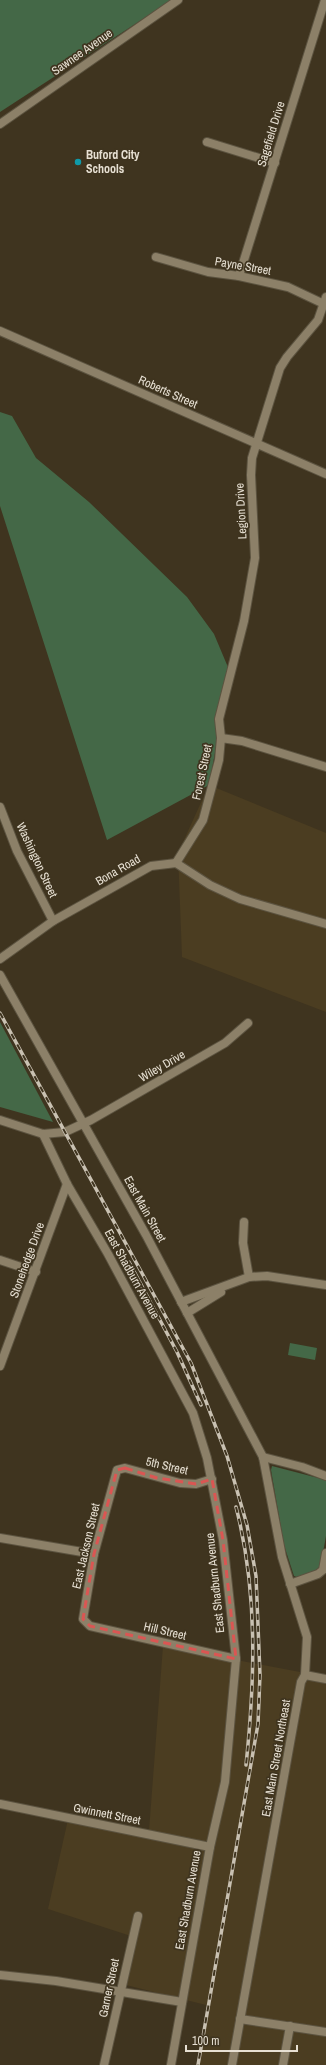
<svg xmlns="http://www.w3.org/2000/svg" width="326" height="2065" viewBox="0 0 326 2065" font-family="'Archivo Narrow',sans-serif">
<style>
.built{fill:#4b3d21}
.green{fill:#446847}
.lines{fill:none;stroke-linecap:round;stroke-linejoin:round}
.minor-casing{stroke:#5c5340;stroke-width:10}
.minor{stroke:#8c8068;stroke-width:8}
.rail-casing{stroke:#c9c1b2;stroke-width:3.5}
.rail{stroke:#3f341f;stroke-width:2;stroke-dasharray:6;stroke-linecap:butt}
.marked{fill:none;stroke:#da5653;stroke-width:3;stroke-dasharray:8 5;stroke-linejoin:round}
.culture-dot{fill:#0f9aa8;stroke:#3f341f;stroke-width:1.5}
.labels{text-anchor:middle;dominant-baseline:central;stroke-width:3.5;stroke-linejoin:round;paint-order:stroke}
.street-label{font-size:12px;fill:#e7e0d3;stroke:#3f341f}
.poi-label{font-size:12px;font-weight:bold;fill:#e7e0d3;stroke:#3f341f;text-anchor:start}
</style>
<rect width="100%" height="100%" fill="#3f341f"/>
<g class="built">
<polygon points="209,785 326,833 326,1012 182,957 178,853"/>
<polygon points="163,1646 326,1677 326,2065 198,2065 210,2006 126,1985 137,1938 48,1909 69,1815 149,1831"/>
</g>
<g class="green">
<polygon points="0,0 172,0 0,112"/>
<polygon points="0,412 12,416 36,458 89,502 187,597 214,634 230,672 209,785 107,840 0,506"/>
<polygon points="0,1022 53,1122 0,1107"/>
<polygon points="290,1343 317,1348 315,1360 288,1355"/>
<polygon points="272,1466 326,1480 326,1536 320,1569 300,1578 294,1576 284,1545 271,1470"/>
</g>
<g class="lines">
<g class="minor-casing">
<g id="minor">
<polyline points="0,124 178,0"/>
<polyline points="207,142 275,163"/>
<polyline points="156,257 208,272 239,276 288,287 324,304"/>
<polyline points="239,276 325,0"/>
<polyline points="0,331 326,474"/>
<polyline points="221,738 219,719 244,621 255,558 251,475 252,458 280,368 287,357 318,320 326,297"/>
<polyline points="0,807 17,851 53,921"/>
<polyline points="176,863 203,820 219,760 221,738 242,741 326,767"/>
<polyline points="0,959 53,921 151,866 176,863 210,885 240,899 326,924"/>
<polyline points="0,975 146,1235 263,1457 282,1557 307,1637 305,1675 301,1682 232,2065"/>
<polyline points="0,1120 43,1134 65,1132 91,1120 225,1043 248,1023"/>
<polyline points="43,1134 67,1184 108,1254 193,1413 207,1458 223,1540 236,1659 225,1782 210,1847 171,2065"/>
<polyline points="244,1222 243,1243 249,1277"/>
<polyline points="0,1260 36,1272"/>
<polyline points="181,1302 249,1277 267,1276 326,1285"/>
<polyline points="187,1313 221,1292"/>
<polyline points="0,1366 67,1184"/>
<polyline points="263,1457 302,1467 326,1476"/>
<polyline points="212,1479 196,1484 180,1483 125,1468 117,1470 94,1554 83,1619 90,1626 236,1659"/>
<polyline points="0,1538 94,1554"/>
<polyline points="290,1584 318,1574 323,1570 326,1553"/>
<polyline points="305,1675 326,1679"/>
<polyline points="0,1804 210,1847"/>
<polyline points="0,1975 56,1981 182,2002"/>
<polyline points="240,2019 326,2032"/>
<polyline points="104,2065 138,1916"/>
<polyline points="283,2065 290,2026"/>
</g>
</g>
<use href="#minor" class="minor"/>
<g class="rail-casing">
<g id="rail">
<polyline points="0,1013 191,1363 227,1456 247,1525 256,1576 260,1675 258,1724 198,2065"/>
<polyline points="129,1262 177,1352 201,1405"/>
<path d="M236,1507C258,1592 255,1679 246,1765"/>
</g>
</g>
<use href="#rail" class="rail"/>
</g>
<path class="marked" d="M125,1468L157,1478L196,1484L212,1479L223,1540L236,1659L90,1626L83,1619L94,1554L117,1470Z"/>
<circle class="culture-dot" cx="78" cy="162" r="4"/>
<g class="labels">
<g class="street-label">
<text transform="translate(82 52) rotate(-35)">Sawnee Avenue</text>
<text transform="translate(271 134) rotate(-73)">Sagefield Drive</text>
<text transform="translate(243 266) rotate(10)">Payne Street</text>
<text transform="translate(168 392) rotate(24)">Roberts Street</text>
<text transform="translate(241 511) rotate(-93)">Legion Drive</text>
<text transform="translate(202 772) rotate(-78)">Forest Street</text>
<text transform="translate(37 860) rotate(65)">Washington Street</text>
<text transform="translate(118 870) rotate(-30)">Bona Road</text>
<text transform="translate(162 1066) rotate(-30)">Wiley Drive</text>
<text transform="translate(145 1209) rotate(61)">East Main Street</text>
<text transform="translate(27 1260) rotate(-70)">Stonehedge Drive</text>
<text transform="translate(132 1274) rotate(61)">East Shadburn Avenue</text>
<text transform="translate(167 1466) rotate(13)">5th Street</text>
<text transform="translate(86 1546) rotate(-77)">East Jackson Street</text>
<text transform="translate(215 1583) rotate(-96)">East Shadburn Avenue</text>
<text transform="translate(165 1631) rotate(13)">Hill Street</text>
<text transform="translate(276 1758) rotate(-80)">East Main Street Northeast</text>
<text transform="translate(107 1814) rotate(11)">Gwinnett Street</text>
<text transform="translate(188 1900) rotate(-80)">East Shadburn Avenue</text>
<text transform="translate(109 1988) rotate(-78)">Garner Street</text>
</g>
<g class="poi-label">
<text x="86" y="155">Buford City<tspan x="86" dy="14">Schools</tspan></text>
</g>
</g>
<path d="M186 2045v6h111v-6" fill="none" stroke="#e7e0d3" stroke-width="2"/>
<text x="192" y="2045" font-size="12" fill="#e7e0d3" stroke="#3f341f" stroke-width="3" paint-order="stroke">100 m</text>
</svg>
